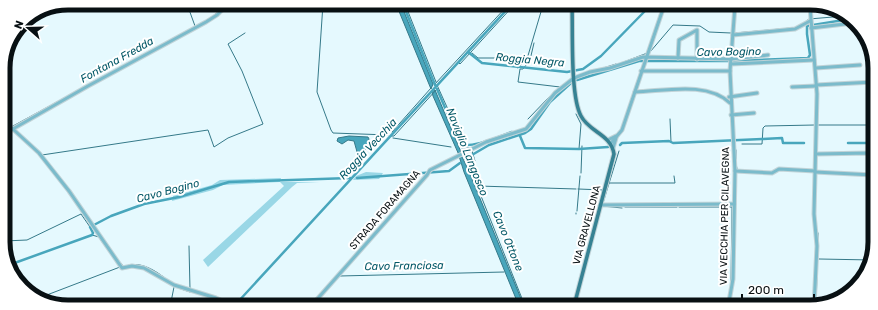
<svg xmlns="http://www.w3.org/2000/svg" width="878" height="310" viewBox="0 0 878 310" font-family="Rubik,sans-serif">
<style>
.green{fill:#99d7e6}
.water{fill:#48a6bc;stroke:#357989}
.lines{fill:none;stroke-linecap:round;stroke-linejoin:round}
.stream{stroke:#357989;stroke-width:1}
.canal{stroke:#48a6bc;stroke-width:2.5}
.minor-casing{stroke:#c2d4d8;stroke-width:5}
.major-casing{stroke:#c2d4d8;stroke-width:5.5}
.minor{stroke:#7bbbcb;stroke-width:3}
.major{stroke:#368293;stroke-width:3.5}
.labels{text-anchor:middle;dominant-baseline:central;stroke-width:4;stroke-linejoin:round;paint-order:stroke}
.street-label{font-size:10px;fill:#081013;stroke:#fff}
.water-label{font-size:11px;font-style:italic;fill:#035867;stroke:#fff}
.rim{fill:none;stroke:#081013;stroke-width:5}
</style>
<rect width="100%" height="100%" fill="#e5f9fe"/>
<g class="green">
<polygon points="366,172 383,173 379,179 353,180 356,176"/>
<polygon points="281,178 280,182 320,182 297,183 292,187 208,267 203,260 284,186 280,182 223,185 213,190 172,201 173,196 212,185 220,180"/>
</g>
<g class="water">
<polygon points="396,4 401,4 433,84 431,89"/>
<polygon points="435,90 461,152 459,155 433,96 432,92"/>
<path d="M349,136L368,137L369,139C369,143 363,153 361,159H359L354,141L348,140L342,144L337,141L338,138Z"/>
<polygon points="461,155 468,169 524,306 519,306 464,172 459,156"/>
</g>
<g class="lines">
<g class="stream">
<polyline points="187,4 195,26"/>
<polyline points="323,4 317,92 331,130 333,133 388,135"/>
<polyline points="405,4 436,82"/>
<polyline points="213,16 226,4"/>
<polyline points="805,22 809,19 845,16"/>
<polyline points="735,33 791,28"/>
<polyline points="534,43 530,60 523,69 520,69 518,82 560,87"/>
<polyline points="472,53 478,58 527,58"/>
<polyline points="459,63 460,64 514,5"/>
<polyline points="621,63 650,52 673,25 700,26 709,32 731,33"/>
<polyline points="518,68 527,59 543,5"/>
<polyline points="600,69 616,64"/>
<polyline points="435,84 508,5"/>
<polyline points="437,85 451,116 451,122"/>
<polyline points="85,89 96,83"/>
<polyline points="555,91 568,81"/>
<polyline points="576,114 581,124 579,149"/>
<polyline points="528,119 553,93"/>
<polyline points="670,119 671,142"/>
<polyline points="818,125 874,125"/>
<polyline points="13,126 207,20"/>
<polyline points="392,132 431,88"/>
<polyline points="391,136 394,136 437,89"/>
<polyline points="393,138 451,147"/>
<polyline points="742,144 762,144 763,128 765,126 815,125"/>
<polyline points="462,148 470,148"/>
<polyline points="736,150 736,159"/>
<polyline points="472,151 475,161 469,166 525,306"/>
<polyline points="42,155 208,130 214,147 228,138 263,124 242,71 228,44 245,33"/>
<polyline points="736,163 737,169"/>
<polyline points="581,173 582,146"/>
<polyline points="609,183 675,183 674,176"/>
<polyline points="478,186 576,189"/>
<polyline points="578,189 603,190"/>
<polyline points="736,196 736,192"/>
<polyline points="603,203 619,151"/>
<polyline points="602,206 622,208"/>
<polyline points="625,207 677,207"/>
<polyline points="679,207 732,207 731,282"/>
<polyline points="577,211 580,176"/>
<polyline points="576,214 576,213"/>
<polyline points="92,235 99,237 102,242"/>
<polyline points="4,241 27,240 81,214 90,227"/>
<polyline points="189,246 190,289"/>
<polyline points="819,259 872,260"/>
<path d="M119,261L124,267C138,260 153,269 165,278"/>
<polyline points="817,271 818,233"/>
<polyline points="340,276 504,272"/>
<polyline points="173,283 181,286"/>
<polyline points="181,289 190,292"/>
<polyline points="39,298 120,267"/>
<polyline points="171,302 174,287"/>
<polyline points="153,304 169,302"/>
<polyline points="314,305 324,293"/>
<polyline points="816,306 817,275"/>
</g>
<g class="canal">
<polyline points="403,4 435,85"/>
<polyline points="468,52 482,63 567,72 583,69 601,56 644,12"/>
<polyline points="577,80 639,61 729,61 808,58 810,55 807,34 807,26 850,19"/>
<path d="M437,89L461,145C476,147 497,137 512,132"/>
<polyline points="518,131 525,148 579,149 608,147"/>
<polyline points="763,139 782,138 783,143 804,143"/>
<polyline points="848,143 873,143"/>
<polyline points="620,145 622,143 669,141 673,143 762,139"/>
<polyline points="465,159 489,145 525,133 531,129 550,102 571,83"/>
<polyline points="357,178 449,171 460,163"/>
<polyline points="9,265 92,235 93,233 90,227 111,216 144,204 179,197 229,182 350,178"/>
<polyline points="236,304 511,5"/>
</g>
<g class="minor-casing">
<g id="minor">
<polyline points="810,6 817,94 814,214 817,246 814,307"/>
<polyline points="811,28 845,24 852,21"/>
<polyline points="733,35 795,29 810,21"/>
<polyline points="678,58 679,40 697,30 697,59"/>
<polyline points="731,64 814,60"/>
<polyline points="816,68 860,65"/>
<polyline points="641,71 730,71"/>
<polyline points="816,85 874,82"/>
<polyline points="792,87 816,86"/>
<path d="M635,92C665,91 707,81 730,103"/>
<polyline points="729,97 757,93"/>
<polyline points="731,115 754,113"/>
<polyline points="3,120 39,153 69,191 122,268 132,266 144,268 174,285 216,298 229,304"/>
<polyline points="4,134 88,86 206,22 217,15 228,4"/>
<polyline points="608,140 616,136"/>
<polyline points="611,143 622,130 664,6"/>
<polyline points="613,148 616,138"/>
<polyline points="816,154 869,153 869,175"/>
<polyline points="735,171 772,173 779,169 815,171"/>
<polyline points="815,172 873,175"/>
<polyline points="600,205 734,204"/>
<polyline points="312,305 427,175 430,170 486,142 526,129 555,93 574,78 590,72 610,68 643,57 731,59 768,55"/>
<polyline points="728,307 733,279 735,171 730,71 735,6"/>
</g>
</g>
<g class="major-casing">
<path id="major" d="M572,5C573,31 570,96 581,116C589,132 611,134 614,154L574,306"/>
</g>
<use href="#minor" class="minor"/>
<use href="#major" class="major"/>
</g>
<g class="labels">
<g class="street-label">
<text transform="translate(385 210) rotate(-49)">STRADA FORAMAGNA</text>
<text transform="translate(725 216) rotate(-89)">VIA VECCHIA PER CILAVEGNA</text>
<text transform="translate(587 225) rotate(-75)">VIA GRAVELLONA</text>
</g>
<g class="water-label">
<text transform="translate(729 52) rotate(-1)">Cavo Bogino</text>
<text transform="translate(117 60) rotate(-29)">Fontana Fredda</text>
<text transform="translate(530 60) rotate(5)">Roggia Negra</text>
<text transform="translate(368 149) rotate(-47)">Roggia Vecchia</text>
<text transform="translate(467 152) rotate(68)">Naviglio Langosco</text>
<text transform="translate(168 191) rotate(-15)">Cavo Bogino</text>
<text transform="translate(508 241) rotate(68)">Cavo Ottone</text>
<text transform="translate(404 266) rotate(-1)">Cavo Franciosa</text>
</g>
</g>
<path d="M0 0H878V310H0ZM68 10H810A58 58 0 0 1 868 68V242A58 58 0 0 1 810 300H68A58 58 0 0 1 10 242V68A58 58 0 0 1 68 10Z" fill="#fff" fill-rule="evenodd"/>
<path class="rim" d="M68 10H810A58 58 0 0 1 868 68V242A58 58 0 0 1 810 300H68A58 58 0 0 1 10 242V68A58 58 0 0 1 68 10Z"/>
<g transform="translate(28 28) rotate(290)" stroke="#ffffff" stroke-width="3" paint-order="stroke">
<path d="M0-3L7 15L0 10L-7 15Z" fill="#081013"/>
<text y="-6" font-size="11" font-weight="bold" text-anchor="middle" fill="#081013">N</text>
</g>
<path d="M742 294v6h72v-6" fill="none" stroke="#081013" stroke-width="2"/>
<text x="748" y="294" font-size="12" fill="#081013" stroke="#ffffff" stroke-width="3" paint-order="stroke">200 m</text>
</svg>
